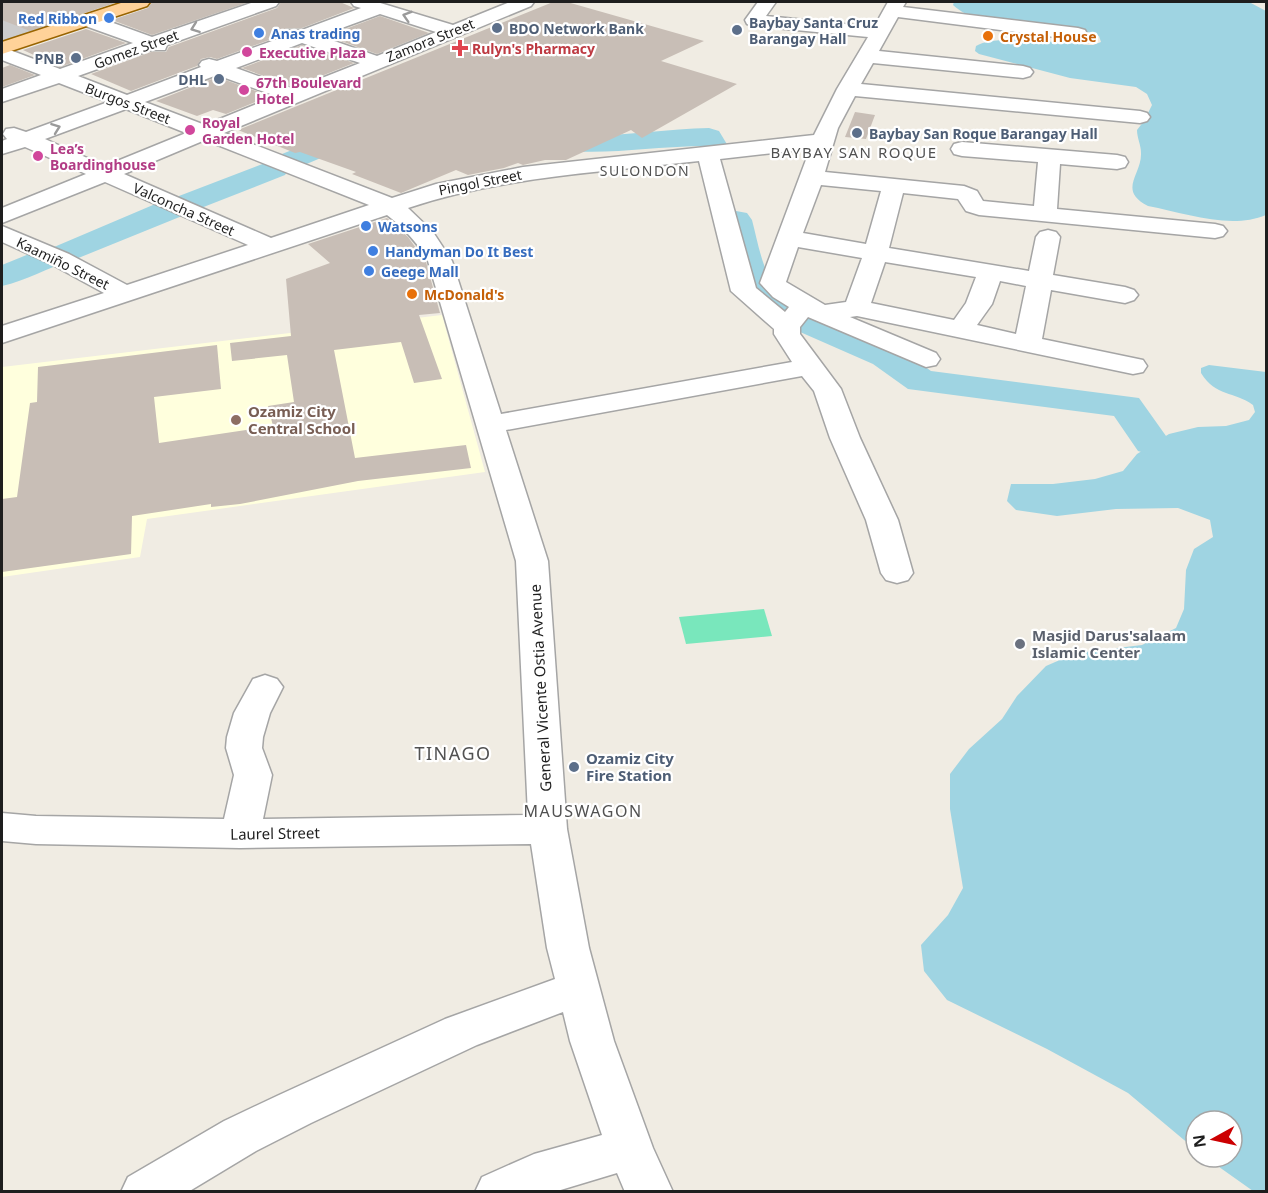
<svg xmlns="http://www.w3.org/2000/svg" width="1268" height="1193" viewBox="0 0 1268 1193" font-family="'Noto Sans',sans-serif">
<style>
.education{fill:#ffd}
.religious{fill:#ccc}
.pitch{fill:#79e7bc}
.water{fill:#9fd4e2}
.lines{fill:none;stroke-linecap:round;stroke-linejoin:round}
.river{fill:#9fd4e2;fill-rule:evenodd}
.building{fill:#c8beb6}
.minor-casing{stroke:#a5a5a5;stroke-width:3}
.major-casing{stroke:#986400;stroke-width:3}
.minor{fill:#fff;fill-rule:evenodd}
.major{fill:#ffd299;fill-rule:evenodd}
.oneway{stroke:#9a9a9a}
.shop-dot{fill:#3f7fe0;stroke:#fff;stroke-width:2}
.service-dot{fill:#5c6f8a;stroke:#fff;stroke-width:2}
.food-dot{fill:#e8710a;stroke:#fff;stroke-width:2}
.health-dot{fill:#e0444e;stroke:#fff;stroke-width:2}
.hotel-dot{fill:#d1479c;stroke:#fff;stroke-width:2}
.education-dot{fill:#8d6e63;stroke:#fff;stroke-width:2}
.worship-dot{fill:#6b7280;stroke:#fff;stroke-width:2}
.labels{text-anchor:middle;dominant-baseline:central;stroke-width:4.5;stroke-linejoin:round;paint-order:stroke}
.far-shop-label{font-size:14px;font-weight:bold;fill:#366cbe;stroke:#fff;text-anchor:start}
.far-service-label{font-size:14px;font-weight:bold;fill:#4e5e75;stroke:#fff;text-anchor:start}
.far-food-label{font-size:14px;font-weight:bold;fill:#c56008;stroke:#fff;text-anchor:start}
.far-street-label{font-size:14px;fill:#1e1e1e;stroke:#fff}
.far-health-label{font-size:14px;font-weight:bold;fill:#be3a42;stroke:#fff;text-anchor:start}
.far-hotel-label{font-size:14px;font-weight:bold;fill:#b23c85;stroke:#fff;text-anchor:start}
.far-neighbourhood-label{font-size:14px;letter-spacing:1.5px;fill:#515151;stroke:#fff}
.far-quarter-label{font-size:15px;letter-spacing:1.5px;fill:#515151;stroke:#fff}
.education-label{font-size:15px;font-weight:bold;fill:#785e54;stroke:#fff;text-anchor:start}
.worship-label{font-size:15px;font-weight:bold;fill:#5b616d;stroke:#fff;text-anchor:start}
.street-label{font-size:15px;fill:#1e1e1e;stroke:#fff}
.service-label{font-size:15px;font-weight:bold;fill:#4e5e75;stroke:#fff;text-anchor:start}
.neighbourhood-label{font-size:16px;letter-spacing:1.5px;fill:#515151;stroke:#fff}
.quarter-label{font-size:18px;letter-spacing:1.5px;fill:#515151;stroke:#fff}
</style>
<rect width="100%" height="100%" fill="#f0ece3"/>
<polygon class="education" points="442,315 485,472 147,519 140,557 2,577 2,367"/>
<polygon class="religious" points="2,2 14,2 64,21 2,41"/>
<polygon class="pitch" points="764,609 772,636 686,644 679,617"/>
<g class="water">
<path d="M954,2H1249L1266,11V215C1230,230 1185,213 1148,206C1117,190 1142,175 1141,153C1141,145 1137,138 1137,130L1144,121L1152,105L1147,94L1136,87L1070,78L979,54L975,51L976,46C996,33 1066,44 1093,45L1101,42L1099,36C1059,18 985,35 953,5Z"/>
<path d="M1209,365L1266,372V1191H1253L1205,1157H1232V1121H1196V1150L1128,1093L1047,1049L947,1000L924,971L921,945L948,915L963,888L950,809V774L969,749L1002,719L1017,696L1046,666L1076,653L1142,645L1176,628L1184,609L1186,570L1194,549L1213,537L1210,520L1178,508L1116,509L1057,516L1016,510L1007,501L1011,484H1053L1095,479L1123,471L1137,454L1169,434L1198,427L1226,426L1249,420L1255,412L1253,405C1234,391 1216,397 1201,373V368Z"/>
</g>
<g class="lines">
<g class="river">
<path d="M362,122L372,124L376,130L372,136L302,166L289,168L285,175L201,208L186,210L182,216L71,261C48,267 26,281 2,286V265L34,252L47,250L160,202L176,201L179,196L265,163L278,161L282,154Z"/>
<path d="M709,128L719,131L731,151L727,157L717,160L707,157L700,146C642,147 587,159 530,145L526,139L530,133C549,128 570,136 589,136C629,135 669,129 709,128Z"/>
<path d="M736,211L747,213L752,220C758,243 762,269 776,289C782,298 795,301 801,311L815,314L899,348L931,371L1139,398L1171,443L1166,451L1152,455L1138,451L1114,416L908,389L873,364L791,328L786,321C738,319 729,256 720,220L725,213Z"/>
</g>
</g>
<g class="building">
<polygon points="2,2 118,2 30,31 2,20"/>
<polygon points="152,2 249,2 152,35 112,20 148,8"/>
<polygon points="281,2 340,2 354,8 302,28 287,28 283,35 217,59 210,57 201,59 197,66 131,91 91,74 151,52 166,52 169,47 277,8"/>
<polygon points="553,2 567,2 704,41 661,61 737,84 642,138 631,130 566,160 545,160 523,165 518,163 504,168 468,175 456,170 401,193 352,174 356,172 300,152 295,153 238,130"/>
<polygon points="380,16 429,33 377,54 327,36"/>
<polygon points="86,29 126,43 60,67 23,50"/>
<polygon points="302,45 354,63 294,87 242,68"/>
<polygon points="10,65 35,75 2,87 2,68"/>
<polygon points="217,77 270,96 226,114 213,110 197,116 156,101"/>
<polygon points="855,112 875,115 866,139 845,137"/>
<polygon points="387,218 408,237 426,262 440,313 419,315 442,379 414,383 401,342 334,350 355,458 466,445 471,468 358,481 240,504 211,507 211,504 132,516 131,554 2,572 2,499 17,497 30,403 37,402 38,367 217,345 221,389 154,397 159,443 273,426 268,406 294,402 287,355 232,361 230,343 291,336 286,279 330,263 308,244"/>
</g>
<g class="lines">
<g class="minor-casing">
<path id="minor" d="M254,2H279L276,6L167,45L165,50H151L78,76L127,95L201,67L199,65L202,61L209,59L217,61L286,36L285,34L287,30H302L361,8L354,6L351,2H377L453,25L510,2H534L531,6L224,133L392,198L436,184L523,167L814,135L837,89L868,37L754,26L747,24L745,20L758,2H776L766,16L874,27L888,2H906L903,7L1078,28L1085,30L1087,34L1085,38L1078,40L898,17L879,51L1023,66L1030,68L1033,72L1030,76L1023,78L873,63L861,84L1140,111L1147,113L1150,117L1147,121L1140,123L855,96L838,128L825,172L964,186L977,191L983,201L1034,206L1038,162L962,156L954,154L951,149L954,144L962,142L1117,155L1125,157L1128,162L1125,167L1117,169L1060,164L1057,209L1215,224L1223,226L1227,231L1223,236L1215,238L979,215L966,211L958,199L903,193L889,248L1029,271L1036,237L1040,232L1048,230L1056,232L1060,237L1053,275L1125,287L1134,290L1138,295L1134,300L1125,303L1051,290L1042,339L1143,360L1147,366L1143,372L1133,374L857,316L850,317L936,353L940,359L936,365L926,367L808,317L800,327V334L841,389L860,438L898,520L913,573L908,580L897,583L886,580L881,573L866,520L830,438L814,391L802,376L506,430L548,561L567,829L589,948L614,1041L653,1148L673,1192H625L617,1173L554,1192H475L482,1177L534,1154L602,1135L570,1041L563,1012L477,1045L311,1123L256,1151L188,1192H121L128,1177L224,1121L279,1095L445,1019L555,979L547,948L531,844L240,848L36,844L2,841V813L36,816L224,819L234,775L226,748L227,737L234,713L253,679L265,675L277,679L283,687L270,713L263,737L262,748L272,775L263,819L528,815L516,561L428,261C417,242 404,228 387,215L2,343V326L104,293L51,264L2,242V226L69,254L127,285L248,245L105,182L2,223V208L86,174L25,147L2,154V141L7,139L3,134L6,129L14,128L26,132L108,102L59,83L2,102V89L41,75L2,60V47L60,69L133,43L80,24L78,20L80,16H94L152,37ZM380,14L436,32L377,56L320,36ZM302,43L360,63L294,89L236,68ZM217,75L276,96L205,125L145,102ZM126,109L186,133L105,166L45,139ZM205,140L369,205L271,238L124,174ZM810,149L760,283L773,297L789,307L785,312L756,288L720,159ZM699,161L731,291L774,329V334L792,362L501,414L452,261L433,232L408,208C501,177 601,172 699,161ZM821,185L881,191L866,244L803,233ZM798,247L862,258L846,302L825,305L786,282ZM885,262L976,277L966,303L954,320L871,303ZM1000,281L1026,286L1016,334L977,325L992,304Z"/>
</g>
<g class="major-casing">
<polygon id="major" points="124,2 150,2 147,6 2,54 2,42"/>
</g>
<use href="#minor" class="minor"/>
<use href="#major" class="major"/>
</g>
<defs><path id="oneway-chevron" d="M-2-3.5L2.5 0L-2 3.5" fill="none" stroke-width="1.6" stroke-linecap="round" stroke-linejoin="round" transform="scale(1.5)"/></defs>
<g class="oneway">
<use href="#oneway-chevron" transform="translate(407 16) rotate(-163)"/>
<use href="#oneway-chevron" transform="translate(195 28) rotate(160)"/>
<use href="#oneway-chevron" transform="translate(56 128) rotate(-20)"/>
</g>
<g class="shop-dot">
<circle cx="109" cy="18" r="6"/>
<circle cx="259" cy="33" r="6"/>
<circle cx="366" cy="226" r="6"/>
<circle cx="373" cy="251" r="6"/>
<circle cx="369" cy="271" r="6"/>
</g>
<g class="service-dot">
<circle cx="497" cy="28" r="6"/>
<circle cx="737" cy="30" r="6"/>
<circle cx="76" cy="58" r="6"/>
<circle cx="219" cy="79" r="6"/>
<circle cx="857" cy="133" r="6"/>
<circle cx="574" cy="767" r="6"/>
</g>
<g class="food-dot">
<circle cx="988" cy="36" r="6"/>
<circle cx="412" cy="294" r="6"/>
</g>
<path class="health-dot" d="M457 39h6v6h6v6h-6v6h-6v-6h-6v-6h6z"/>
<g class="hotel-dot">
<circle cx="247" cy="52" r="6"/>
<circle cx="244" cy="90" r="6"/>
<circle cx="190" cy="130" r="6"/>
<circle cx="38" cy="156" r="6"/>
</g>
<circle class="education-dot" cx="236" cy="420" r="6"/>
<circle class="worship-dot" cx="1020" cy="644" r="6"/>
<g class="labels">
<g class="far-shop-label">
<text x="97" y="18" text-anchor="end">Red Ribbon</text>
<text x="271" y="33">Anas trading</text>
<text x="378" y="226">Watsons</text>
<text x="385" y="251">Handyman Do It Best</text>
<text x="381" y="271">Geege Mall</text>
</g>
<g class="far-service-label">
<text x="749" y="22">Baybay Santa Cruz<tspan x="749" dy="16">Barangay Hall</tspan></text>
<text x="509" y="28">BDO Network Bank</text>
<text x="64" y="58" text-anchor="end">PNB</text>
<text x="207" y="79" text-anchor="end">DHL</text>
<text x="869" y="133">Baybay San Roque Barangay Hall</text>
</g>
<g class="far-food-label">
<text x="1000" y="36">Crystal House</text>
<text x="424" y="294">McDonald's</text>
</g>
<g class="far-street-label">
<text transform="translate(430 40) rotate(-22)">Zamora Street</text>
<text transform="translate(136 49) rotate(-20)">Gomez Street</text>
<text transform="translate(128 103) rotate(21)">Burgos Street</text>
<text transform="translate(480 182) rotate(-11)">Pingol Street</text>
<text transform="translate(184 209) rotate(24)">Valconcha Street</text>
<text transform="translate(63 263) rotate(26)">Kaamiño Street</text>
</g>
<g class="far-health-label">
<text x="472" y="48">Rulyn's Pharmacy</text>
</g>
<g class="far-hotel-label">
<text x="259" y="52">Executive Plaza</text>
<text x="256" y="82">67th Boulevard<tspan x="256" dy="16">Hotel</tspan></text>
<text x="202" y="122">Royal<tspan x="202" dy="16">Garden Hotel</tspan></text>
<text x="50" y="148">Lea’s<tspan x="50" dy="16">Boardinghouse</tspan></text>
</g>
<g class="far-neighbourhood-label">
<text x="645" y="170">SULONDON</text>
</g>
<g class="far-quarter-label">
<text x="854" y="152">BAYBAY SAN ROQUE</text>
</g>
<g class="education-label">
<text x="248" y="411">Ozamiz City<tspan x="248" dy="17">Central School</tspan></text>
</g>
<g class="worship-label">
<text x="1032" y="635">Masjid Darus'salaam<tspan x="1032" dy="17">Islamic Center</tspan></text>
</g>
<g class="street-label">
<text transform="translate(540 688) rotate(-93)">General Vicente Ostia Avenue</text>
<text transform="translate(275 833) rotate(-1)">Laurel Street</text>
</g>
<g class="service-label">
<text x="586" y="758">Ozamiz City<tspan x="586" dy="17">Fire Station</tspan></text>
</g>
<g class="neighbourhood-label">
<text x="583" y="811">MAUSWAGON</text>
</g>
<g class="quarter-label">
<text x="453" y="753">TINAGO</text>
</g>
</g>
<rect width="1268" height="1193" fill="none" stroke="#1e1e1e" stroke-width="6"/>
<g transform="translate(1214 1139) rotate(262)"><circle r="28" fill="#ffffff" stroke="#a5a5a5" stroke-width="1.5"/>
<path d="M0-4.5L10 22L0 15L-10 22Z" fill="#cc0002"/>
<text y="-9" font-size="16" font-weight="bold" text-anchor="middle" fill="#1e1e1e">N</text>
</g>
</svg>
